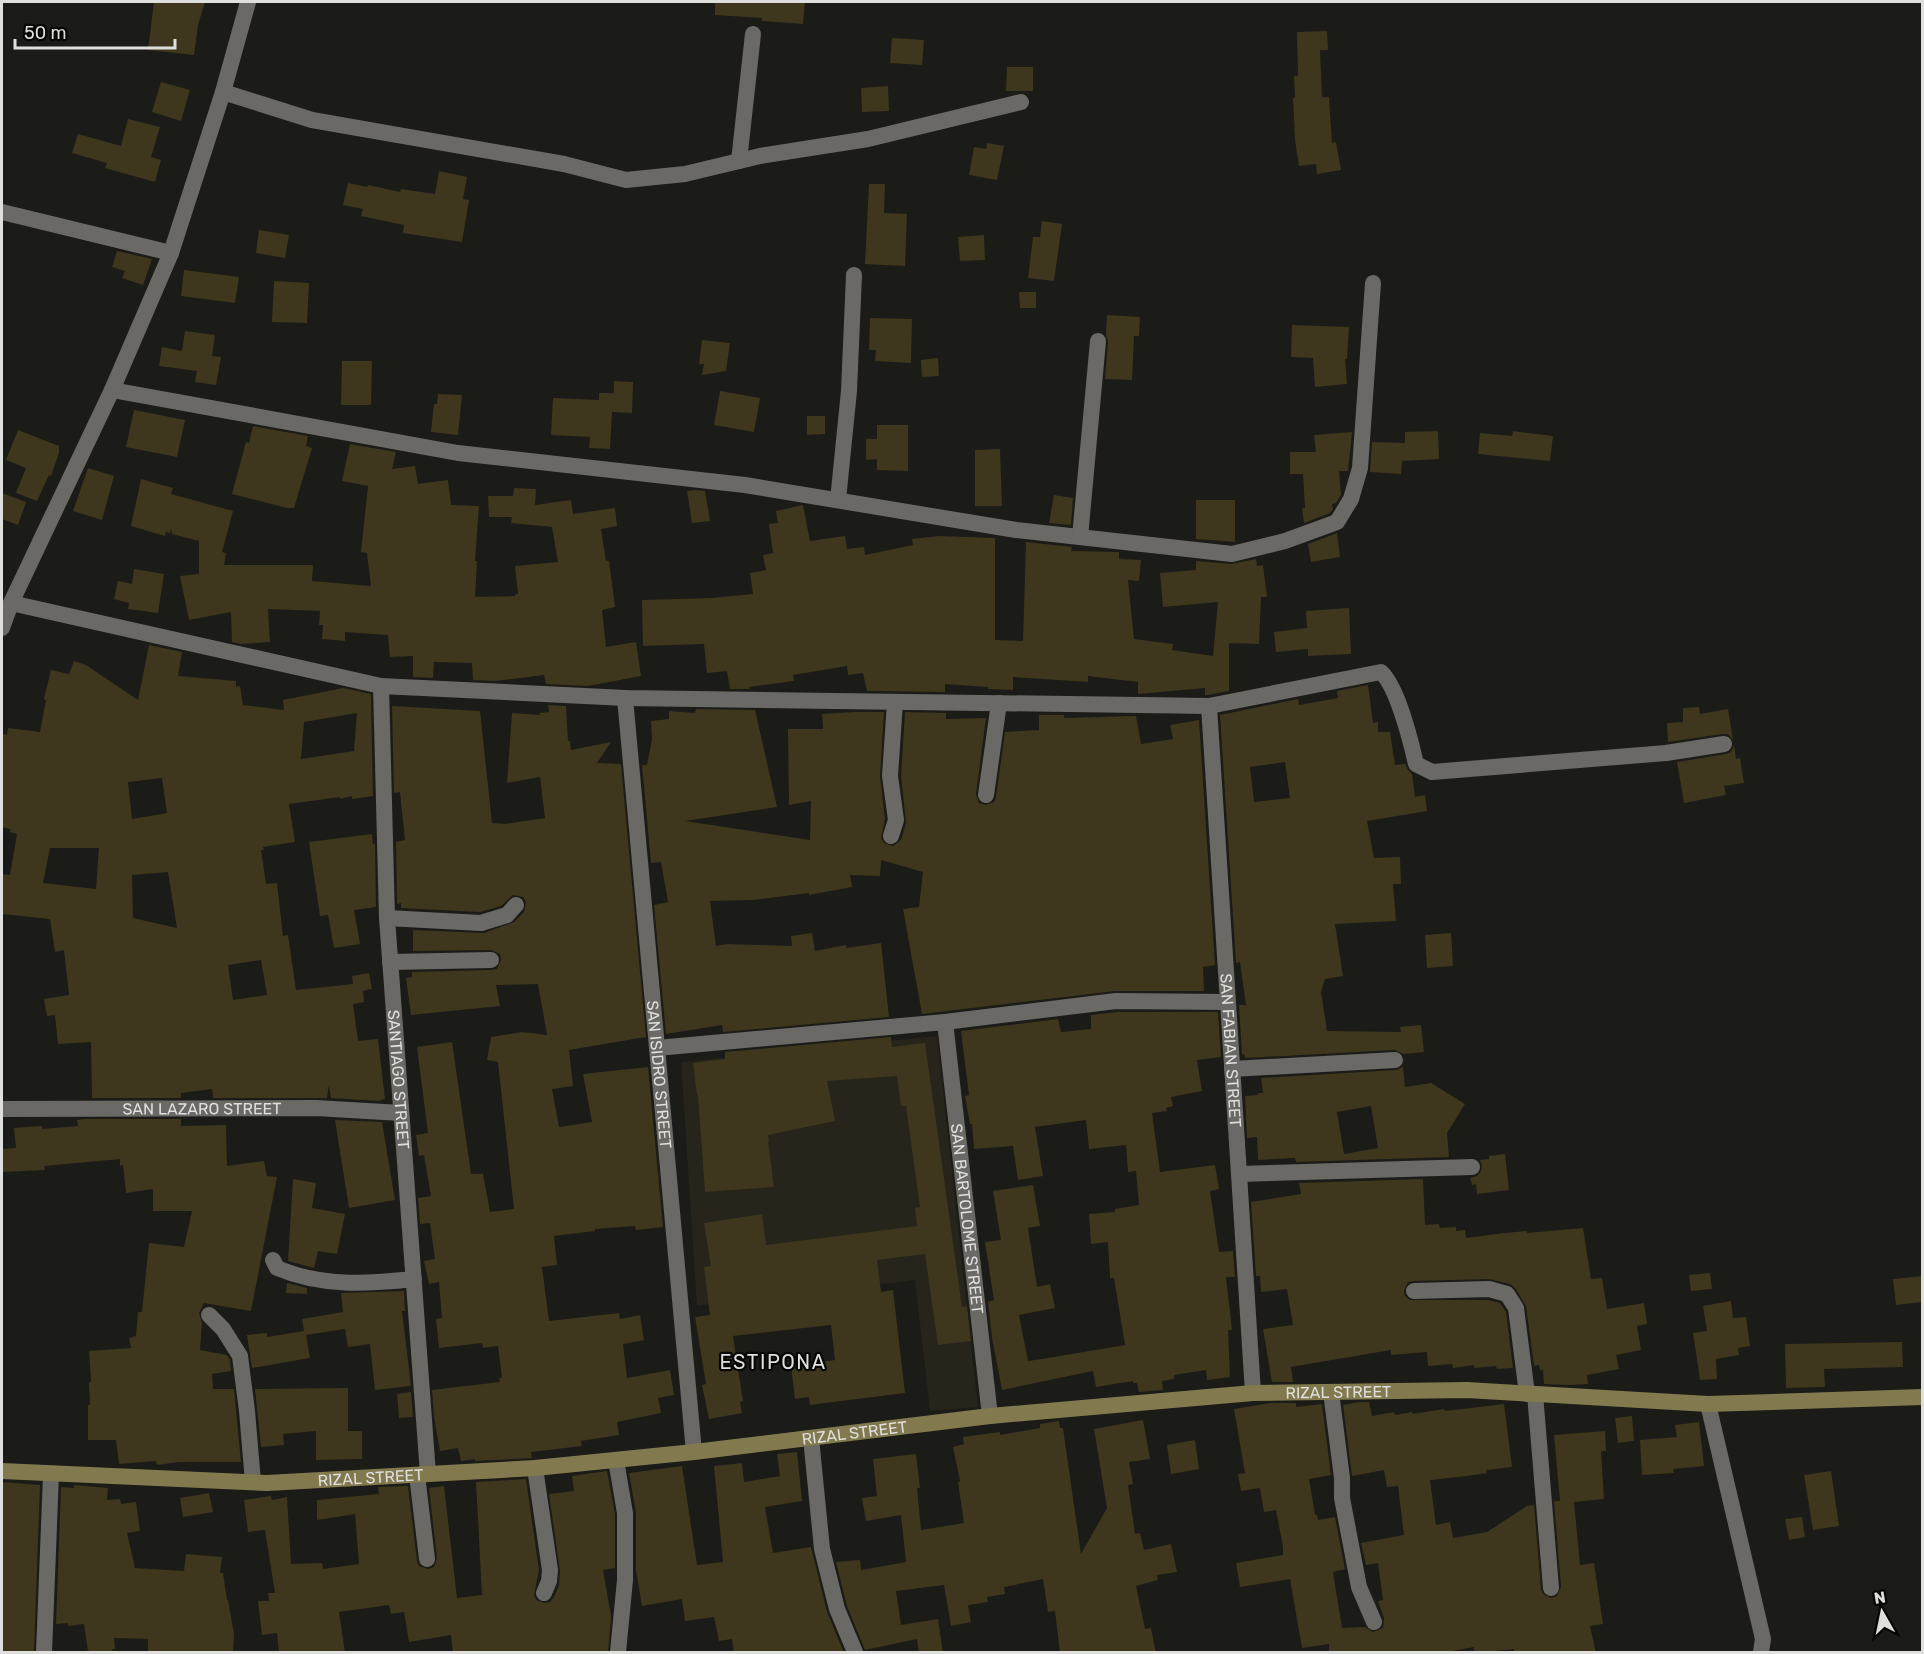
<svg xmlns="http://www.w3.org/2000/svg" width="1924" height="1654" viewBox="0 0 1924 1654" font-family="Rubik,sans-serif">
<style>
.built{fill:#26241b}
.building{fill:#3e371d;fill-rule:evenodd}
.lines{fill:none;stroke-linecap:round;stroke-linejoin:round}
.minor{stroke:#6a6965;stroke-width:16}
.tertiary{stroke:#6a6965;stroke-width:16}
.secondary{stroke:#83794e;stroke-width:16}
.labels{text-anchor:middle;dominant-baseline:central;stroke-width:4.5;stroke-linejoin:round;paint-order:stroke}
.street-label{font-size:16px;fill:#dfdfdd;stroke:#060605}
.quarter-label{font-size:20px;letter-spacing:1.5px;fill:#dfdfdd;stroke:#060605}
</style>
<rect width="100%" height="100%" fill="#1b1b17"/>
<polygon class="built" points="937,1036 978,1407 930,1411 915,1280 697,1306 681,1062"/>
<g class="building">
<polygon points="154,2 205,2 198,25 194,55 148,50"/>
<polygon points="715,2 805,2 803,24 762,21 762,18 715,15"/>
<polygon points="1327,31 1328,50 1320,50 1322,97 1329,97 1332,143 1336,142 1341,170 1317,174 1316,164 1299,166 1295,140 1293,98 1295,98 1294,76 1298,76 1297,32"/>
<polygon points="892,38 924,40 922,65 890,63"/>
<polygon points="1007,67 1033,67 1033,91 1006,91"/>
<polygon points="161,82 190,90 181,121 152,112"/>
<polygon points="888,86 889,111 862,112 861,88"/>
<polygon points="128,119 160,127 151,157 161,160 155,182 105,168 107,163 72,153 78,134 121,146"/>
<polygon points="987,143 1004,146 997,180 969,175 974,147 986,149"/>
<polygon points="439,171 467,177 463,199 469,200 462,242 403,233 404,225 361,216 363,209 343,205 348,183 367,187 368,185 400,192 401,189 435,194"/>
<polygon points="869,184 885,184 884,213 907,214 905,266 865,264"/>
<polygon points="1042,221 1062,224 1054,281 1028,278 1033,237 1040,237"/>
<polygon points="259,230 289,235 285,258 256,253"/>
<polygon points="984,235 985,260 960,261 958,237"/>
<polygon points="117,251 152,259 143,285 122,278 125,271 112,267"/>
<polygon points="184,270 239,277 235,303 181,296"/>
<polygon points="274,281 309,283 307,323 272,322"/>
<polygon points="1019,292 1036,292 1036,308 1020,308"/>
<polygon points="1107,315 1140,317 1139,336 1134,336 1132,380 1105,379 1108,342 1106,334"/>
<polygon points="870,318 912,319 911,363 875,361 876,350 869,350"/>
<polygon points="1292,325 1349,327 1347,359 1345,359 1347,384 1315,387 1313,358 1291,357"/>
<polygon points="185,331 215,335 212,356 221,357 216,385 195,382 197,371 159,366 162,347 182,351"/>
<polygon points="702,340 730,343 726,371 702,375 704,364 699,364"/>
<polygon points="938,358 939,376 922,377 921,360"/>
<polygon points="342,361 372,361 371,405 341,405"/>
<polygon points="614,381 633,382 632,413 612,412 610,449 589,448 590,437 551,435 553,398 599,400 599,393 614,393"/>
<polygon points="720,391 760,398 754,432 714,425"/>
<polygon points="438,394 462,395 458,435 431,432 434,404 437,404"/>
<polygon points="134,410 185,420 177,457 126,447"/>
<polygon points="807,416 825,416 825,434 807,435"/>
<polygon points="877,425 908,425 908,471 877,470 877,459 866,460 866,439 877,439"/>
<polygon points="253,426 308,436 306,446 312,448 294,508 287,508 232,494 246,442 249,443"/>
<polygon points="18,430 59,446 59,453 51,476 49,475 37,501 16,493 26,468 6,460"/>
<polygon points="1438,431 1439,459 1402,461 1401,474 1370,472 1372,442 1405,443 1405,432"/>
<polygon points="1513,431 1553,436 1550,461 1478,454 1480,433 1512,436"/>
<polygon points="1352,432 1348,471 1339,471 1341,495 1336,503 1332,504 1333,509 1330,513 1304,523 1302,508 1305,508 1303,474 1290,474 1290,452 1316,452 1314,435"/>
<polygon points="350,444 396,452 392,469 415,466 418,484 448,480 451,505 479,506 475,561 477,561 475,597 515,596 515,594 518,594 515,566 558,562 552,527 511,523 512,517 489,517 488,496 513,496 514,488 536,489 535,505 571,500 573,514 615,508 617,526 601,529 606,561 609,561 615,607 602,610 606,647 636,642 641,676 588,686 546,684 544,675 495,681 473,680 472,663 434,662 433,678 413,677 413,656 390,657 388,635 345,632 345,641 322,639 323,625 319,625 320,611 268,609 270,642 241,644 232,642 231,612 189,620 180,576 199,574 199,541 172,534 171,528 170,533 166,532 165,536 131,526 141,479 173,488 171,494 233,511 222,552 226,553 224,565 313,565 312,581 371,586 367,553 361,552 368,486 342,481"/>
<polygon points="1000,449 1002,506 975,506 975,450"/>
<polygon points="88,468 114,476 102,520 73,511"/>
<polygon points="695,490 705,491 710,521 692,523 687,491"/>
<polygon points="2,493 26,502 18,525 2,519"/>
<polygon points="1054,495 1073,498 1071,525 1049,523"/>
<polygon points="1196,500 1235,500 1235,542 1196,539"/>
<polygon points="803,505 810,541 845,536 847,549 864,547 865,555 913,545 912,539 939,536 995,538 995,640 1023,641 1026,542 1072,547 1071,551 1119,552 1119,559 1141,560 1139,581 1128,580 1134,639 1173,644 1172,650 1213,656 1218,602 1163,607 1160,573 1196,570 1196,561 1231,564 1256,559 1257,566 1263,565 1267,597 1261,597 1259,644 1229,643 1229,691 1208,695 1205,695 1205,688 1138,694 1138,682 1088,676 1088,682 1013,677 1013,690 988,689 988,687 945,684 945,692 867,691 863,673 848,675 847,666 793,675 794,681 749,687 750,689 730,689 727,671 707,673 704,644 643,646 642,600 712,598 753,594 750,573 766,570 763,555 773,553 769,524 778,523 776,511"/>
<polygon points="1337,533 1340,557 1311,562 1308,544"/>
<polygon points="134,569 164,574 158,613 128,609 129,603 114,599 118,581 132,584"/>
<polygon points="1349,608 1351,654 1308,656 1308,649 1276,652 1274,632 1307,628 1306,611"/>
<path d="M149,645L182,652L178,676L236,681V687L240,686L243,705L284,710L283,700L343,688L371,694L373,796L352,799V796L340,799V797L289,804L295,842L263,847L264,850H261L266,884L277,883L283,936L288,935L296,990L353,984L352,976L369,973L372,989L363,991L364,1002L353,1004L358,1041L378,1039L385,1099L379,1101L331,1098L329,1085L327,1098H213L212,1089L181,1093V1098H92L91,1042L58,1044L55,1015L47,1016L44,999L69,995L64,950L55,952L50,919L2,914V874L10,875L17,834L10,832V829L2,827V734L7,735L8,728L40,732L46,700L44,699L51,670L69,674L74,661L86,665L138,700ZM357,713L354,751L301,759L304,722ZM162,778L167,813L132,819L128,782ZM50,848H99L96,889L43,883ZM168,872L177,928L133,918L132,875ZM261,960L267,995L233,1000L228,965Z"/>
<path d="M1368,685L1373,723L1378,722V732H1390L1395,765L1405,764L1408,770L1412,774L1415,797L1425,795L1427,811L1367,821L1374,858L1400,857L1401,884H1393L1396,921L1335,924L1343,976L1325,979L1321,992L1327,1031L1401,1032L1400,1027L1421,1025L1424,1052L1404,1054L1394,1050L1245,1058L1244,1054L1242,1055L1239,1005H1246L1240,962L1236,963L1220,715L1298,699L1299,705L1338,698L1337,691ZM1285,762L1290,798L1254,802L1250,767Z"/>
<polygon points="548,705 566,706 568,741 570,741 571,750 611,742 597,763 621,764 646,1037 569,1050 573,1086 552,1089 559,1127 592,1122 583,1074 648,1067 663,1227 636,1230 635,1226 595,1229 595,1231 554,1236 557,1265 542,1267 549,1321 619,1313 620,1319 640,1315 644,1340 623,1344 627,1378 670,1370 674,1395 658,1398 661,1413 617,1422 619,1435 581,1441 582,1446 531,1452 532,1458 475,1461 475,1459 461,1461 458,1448 440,1451 434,1417 432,1390 500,1382 499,1378 502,1378 498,1346 483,1348 482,1343 439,1348 436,1319 442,1318 439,1282 429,1284 424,1261 435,1259 430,1223 420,1224 418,1198 431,1196 424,1155 419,1156 416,1135 428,1133 417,1047 452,1042 471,1174 483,1174 490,1212 514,1209 498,1062 487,1060 491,1037 522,1032 547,1035 538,984 496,985 500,1006 411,1015 406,978 412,977 412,972 491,970 497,969 501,960 500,954 491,950 413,951 413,930 484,933 514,922 524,912 526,902 523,897 513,895 501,906 480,912 401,908 401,903 397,904 396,842 405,840 400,792 394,793 392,706 480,711 492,823 505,824 545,818 540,777 507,783 512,713 540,715 539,713 549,712"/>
<polygon points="1699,707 1700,714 1728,709 1733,740 1728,734 1722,734 1668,742 1667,723 1683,722 1683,708"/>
<polygon points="696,709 755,710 777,807 685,821 810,840 811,801 789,805 788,729 823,729 822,714 854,712 884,712 880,776 885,819 881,838 884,843 893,846 901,840 906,823 901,776 905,712 946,713 946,719 986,718 976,794 979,803 985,805 994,802 996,797 1005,732 1039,730 1039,715 1064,715 1064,718 1136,716 1141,744 1173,739 1170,725 1199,720 1215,965 1203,967 1204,991 1115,991 922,1014 903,909 919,907 923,872 881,860 880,876 850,875 852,887 809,895 809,893 753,900 710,901 716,946 727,944 792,946 791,936 812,933 815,951 846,945 846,948 881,943 889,1017 723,1032 722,1025 666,1034 654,905 668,902 661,862 651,863 642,765 647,765 652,739 651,721 669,719 669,711 695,713"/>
<polygon points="1734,745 1736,759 1740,758 1744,783 1724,786 1726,795 1684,803 1677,762 1726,754 1731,752"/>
<polygon points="372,834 373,844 375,844 376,907 354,910 360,944 334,948 328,915 320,916 309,842"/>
<polygon points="1451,933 1453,966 1427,968 1425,935"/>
<polygon points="1117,1012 1218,1012 1221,1057 1197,1060 1202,1091 1171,1097 1173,1106 1166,1108 1167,1111 1152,1113 1160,1172 1215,1165 1219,1189 1210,1191 1219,1252 1233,1251 1235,1277 1226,1277 1232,1330 1228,1330 1230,1377 1207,1380 1206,1370 1174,1375 1174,1379 1162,1381 1163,1390 1139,1392 1137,1383 1133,1383 1133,1381 1096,1387 1093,1371 1002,1390 992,1338 988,1302 994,1300 985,1242 1001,1240 993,1191 1033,1185 1040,1226 1028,1228 1037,1287 1050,1284 1055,1308 1019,1315 1028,1361 1042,1359 1125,1345 1114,1278 1110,1278 1108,1242 1091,1244 1089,1214 1115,1212 1115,1209 1139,1205 1136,1171 1128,1172 1126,1145 1089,1149 1086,1120 1035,1127 1043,1176 1018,1180 1013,1146 974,1149 972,1124 970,1124 965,1096 969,1095 961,1031 1058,1019 1061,1032 1091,1029 1091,1015"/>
<polygon points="891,1037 892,1047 925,1043 962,1307 967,1306 971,1341 938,1345 925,1254 877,1260 881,1292 893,1290 905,1393 810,1405 809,1397 795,1399 791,1366 835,1360 831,1325 733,1336 743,1401 740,1402 742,1413 709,1419 702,1385 706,1384 695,1317 710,1315 704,1267 711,1266 704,1223 762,1214 766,1245 917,1226 915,1208 920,1207 906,1106 901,1106 897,1076 827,1081 835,1121 768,1135 769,1141 768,1141 774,1187 705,1192 698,1095 697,1095 693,1063 725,1059 725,1052"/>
<path d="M1403,1067L1405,1087L1431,1083L1465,1104L1447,1133L1449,1157L1296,1162L1295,1158L1258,1160L1257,1137L1247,1138L1245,1096L1258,1095V1093H1263L1261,1078L1396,1070ZM1371,1106L1378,1148L1344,1154L1337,1112Z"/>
<polygon points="85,1119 181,1119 181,1126 226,1125 227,1166 264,1161 267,1176 277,1177 251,1311 204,1303 199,1313 202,1323 200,1350 227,1355 230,1360 231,1371 212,1374 213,1389 234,1389 241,1462 179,1462 157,1465 156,1461 119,1464 116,1440 88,1440 88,1405 90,1405 89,1382 91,1382 89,1351 131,1348 129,1338 136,1336 138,1312 142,1312 149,1243 184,1247 192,1211 153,1211 153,1189 126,1193 123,1165 120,1166 120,1159 44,1166 45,1170 2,1172 2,1149 16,1148 14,1128 42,1126 42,1129 78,1126 77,1120"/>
<polygon points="335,1120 382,1122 395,1200 349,1208"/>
<polygon points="1505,1154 1509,1190 1477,1194 1476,1184 1472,1185 1470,1178 1477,1176 1481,1171 1482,1166 1480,1160 1489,1159 1489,1156"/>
<polygon points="293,1179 316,1183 312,1208 345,1214 337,1254 318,1251 314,1268 288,1261"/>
<polygon points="1423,1179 1425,1225 1439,1224 1440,1228 1456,1227 1456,1231 1465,1230 1466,1238 1505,1233 1527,1231 1527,1233 1583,1228 1591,1279 1602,1278 1607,1309 1644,1303 1647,1324 1637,1326 1641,1350 1616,1355 1619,1369 1587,1375 1588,1384 1569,1385 1544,1384 1543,1370 1540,1370 1539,1365 1534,1366 1526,1306 1515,1288 1510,1284 1489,1279 1414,1281 1408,1282 1404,1291 1405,1296 1410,1300 1488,1300 1500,1303 1506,1312 1513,1368 1497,1369 1496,1366 1474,1368 1474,1365 1453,1368 1452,1364 1428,1366 1427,1352 1391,1355 1391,1350 1291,1367 1293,1382 1272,1382 1263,1329 1293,1325 1287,1289 1261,1292 1260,1276 1256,1276 1251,1202 1301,1194 1299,1183"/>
<polygon points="1710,1273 1712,1289 1691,1291 1689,1275"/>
<polygon points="1923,1276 1923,1302 1896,1305 1893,1279"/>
<polygon points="287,1283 307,1288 307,1294 286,1293"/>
<polygon points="404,1291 405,1311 402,1311 411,1386 375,1390 370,1344 348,1347 345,1329 306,1335 310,1358 252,1368 247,1335 267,1333 267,1337 304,1331 302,1319 343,1312 341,1293"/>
<polygon points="1731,1301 1733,1318 1746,1317 1750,1346 1738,1348 1739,1355 1716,1359 1717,1379 1700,1380 1693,1333 1707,1331 1703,1306"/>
<polygon points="1902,1342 1903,1367 1824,1369 1825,1387 1786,1388 1785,1344"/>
<polygon points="348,1388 348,1431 362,1431 362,1459 316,1460 316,1431 283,1434 284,1445 261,1447 255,1389"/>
<polygon points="411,1392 413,1417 399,1418 397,1394"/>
<polygon points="1360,1402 1369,1402 1372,1416 1394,1412 1395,1415 1412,1412 1413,1414 1444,1409 1445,1411 1504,1404 1512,1467 1486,1470 1487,1473 1467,1476 1430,1480 1436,1525 1450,1522 1453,1538 1487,1532 1527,1506 1534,1505 1541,1589 1543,1594 1551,1598 1557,1596 1561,1587 1554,1501 1560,1501 1554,1435 1605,1431 1606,1451 1601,1451 1604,1499 1574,1502 1580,1565 1594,1563 1603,1624 1590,1626 1596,1653 1514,1653 1514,1649 1474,1653 1474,1647 1441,1653 1329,1653 1329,1644 1302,1648 1290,1579 1240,1587 1236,1563 1283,1555 1283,1547 1276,1510 1264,1512 1260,1488 1241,1491 1238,1474 1245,1473 1234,1409 1270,1403 1296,1403 1296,1407 1322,1404 1331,1475 1309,1479 1315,1515 1317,1515 1318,1520 1335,1517 1345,1569 1333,1572 1342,1628 1365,1627 1373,1632 1383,1628 1384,1618 1378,1601 1383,1600 1378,1563 1366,1565 1361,1543 1404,1535 1398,1486 1387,1487 1384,1470 1352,1476 1343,1405"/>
<polygon points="1632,1416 1634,1441 1618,1443 1615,1418"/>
<polygon points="1143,1420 1150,1459 1129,1462 1133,1484 1128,1485 1135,1534 1140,1533 1144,1550 1171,1544 1177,1572 1157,1575 1158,1580 1136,1586 1145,1629 1151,1628 1156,1653 1060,1653 1055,1611 1048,1612 1043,1579 1004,1587 1005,1594 987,1597 988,1602 968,1605 971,1622 951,1626 944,1585 896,1591 901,1625 938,1619 943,1653 919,1653 917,1639 865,1650 847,1606 836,1562 860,1560 861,1570 906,1562 901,1515 866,1521 862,1498 877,1496 873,1459 916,1454 920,1488 917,1488 921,1530 964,1523 958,1482 960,1481 953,1447 964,1444 963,1437 1000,1432 1000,1435 1040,1428 1040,1424 1059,1421 1060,1428 1063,1428 1081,1554 1107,1508 1094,1429"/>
<polygon points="1699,1422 1704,1466 1673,1469 1674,1473 1642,1475 1640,1440 1677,1437 1675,1425"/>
<polygon points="1195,1440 1199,1469 1171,1474 1167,1445"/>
<polygon points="797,1452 802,1501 765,1507 773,1553 811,1547 827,1612 844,1653 734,1653 732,1639 719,1641 714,1617 685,1621 682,1599 642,1606 636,1570 636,1513 629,1473 682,1466 697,1565 723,1562 714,1466 742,1463 744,1482 780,1476 777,1454"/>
<polygon points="607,1471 615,1514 615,1568 603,1570 611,1616 608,1653 453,1653 451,1635 409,1642 404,1612 391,1614 389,1605 339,1612 345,1653 279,1653 277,1633 262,1635 258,1601 269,1601 268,1593 275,1593 265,1530 248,1532 244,1500 271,1496 272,1500 287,1497 291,1564 322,1563 323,1569 359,1564 355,1514 317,1520 317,1500 379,1494 378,1487 408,1486 417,1561 419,1566 428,1569 434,1567 437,1558 429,1488 444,1486 457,1598 482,1595 476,1482 526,1479 539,1570 534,1595 536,1600 545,1603 550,1602 554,1597 559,1585 560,1571 549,1494 574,1491 572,1476"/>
<polygon points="1831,1471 1839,1526 1813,1530 1804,1475"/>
<polygon points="2,1482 40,1485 34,1653 2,1653"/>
<polygon points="74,1485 108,1488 107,1500 120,1499 121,1504 136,1502 140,1531 127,1533 135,1568 184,1571 186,1554 222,1557 220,1573 223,1573 227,1600 228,1600 234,1634 233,1653 148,1653 148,1639 114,1638 115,1649 112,1649 113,1653 90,1653 90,1650 88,1651 84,1624 68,1626 68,1623 56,1624 61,1487 74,1488"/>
<polygon points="209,1493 213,1512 183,1517 180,1498"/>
<polygon points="1802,1517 1805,1537 1789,1540 1785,1519"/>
</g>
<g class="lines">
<g class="minor">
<polyline points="223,92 312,120 564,164 626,180 685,174 760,156 868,139 1021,102"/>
<polyline points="739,161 753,34"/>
<polyline points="2,212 171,253"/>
<polyline points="112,390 458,453 745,485 1016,530 1232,554 1285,541 1337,522 1351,499 1360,468 1373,283"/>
<polyline points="838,500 849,391 854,275"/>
<polyline points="1080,537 1098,341"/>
<path d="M11,603L381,686L625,698L1209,706L1381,672C1397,686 1411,742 1416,764L1432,772L1666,753L1724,744"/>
<path id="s1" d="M381,686L387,918L428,1474"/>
<path id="s2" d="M625,698L694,1452"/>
<path id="s3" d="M1209,706L1253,1393"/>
<polyline points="986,795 999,703"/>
<polyline points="891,836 896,820 890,776 895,702"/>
<polyline points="387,918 481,923 507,915 516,905"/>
<polyline points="390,962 491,960"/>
<path id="s4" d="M945,1022L990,1416"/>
<polyline points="657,1048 945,1022 1116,1001 1228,1002"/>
<polyline points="1232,1069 1395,1060"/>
<path id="s5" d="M2,1109L316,1108L401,1113"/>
<polyline points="1239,1174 1472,1167"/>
<path d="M273,1260L277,1268C322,1287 367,1284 414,1279"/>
<polyline points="1414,1291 1489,1289 1507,1294 1516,1308 1527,1394"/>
<polyline points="209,1315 223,1329 240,1356 247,1411 253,1482"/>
<polyline points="1331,1392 1342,1478 1342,1498 1359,1587 1374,1622"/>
<polyline points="1535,1394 1551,1588"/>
<polyline points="1708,1404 1763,1639 1761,1652"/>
<polyline points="811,1438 822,1549 837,1609 855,1652"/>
<polyline points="616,1460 625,1513 625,1580 618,1652"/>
<polyline points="535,1468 550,1570 549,1581 544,1593"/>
<polyline points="417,1475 427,1559"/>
<polyline points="44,1652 51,1475"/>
</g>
<polyline class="tertiary" points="2,628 11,603 112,390 171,253 223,92 248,2"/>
<path class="secondary" id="s6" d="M2,1471L267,1483L535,1468L694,1452L990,1416L1253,1393L1467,1390L1708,1404L1922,1397"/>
</g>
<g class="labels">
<g class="street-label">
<text stroke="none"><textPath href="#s3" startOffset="345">SAN FABIAN STREET</textPath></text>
<text stroke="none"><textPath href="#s2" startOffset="378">SAN ISIDRO STREET</textPath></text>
<text stroke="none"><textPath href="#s1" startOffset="394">SANTIAGO STREET</textPath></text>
<text stroke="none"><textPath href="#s5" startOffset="200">SAN LAZARO STREET</textPath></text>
<text stroke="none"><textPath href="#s4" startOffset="198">SAN BARTOLOME STREET</textPath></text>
<text stroke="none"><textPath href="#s6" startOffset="1341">RIZAL STREET</textPath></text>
<text stroke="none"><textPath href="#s6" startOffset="855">RIZAL STREET</textPath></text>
<text stroke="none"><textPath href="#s6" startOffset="369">RIZAL STREET</textPath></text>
</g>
<g class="quarter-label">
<text x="773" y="1362">ESTIPONA</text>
</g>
</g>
<rect width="1924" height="1654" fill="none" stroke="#dfdfdd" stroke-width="6"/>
<g transform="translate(1882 1612) rotate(351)" stroke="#060605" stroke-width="4.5" paint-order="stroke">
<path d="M0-4.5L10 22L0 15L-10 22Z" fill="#dfdfdd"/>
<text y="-9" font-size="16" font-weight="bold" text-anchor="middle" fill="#dfdfdd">N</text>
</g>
<path d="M15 39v9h160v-9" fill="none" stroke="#dfdfdd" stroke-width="3"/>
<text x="24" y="39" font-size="18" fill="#dfdfdd" stroke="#060605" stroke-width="4.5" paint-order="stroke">50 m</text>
</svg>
